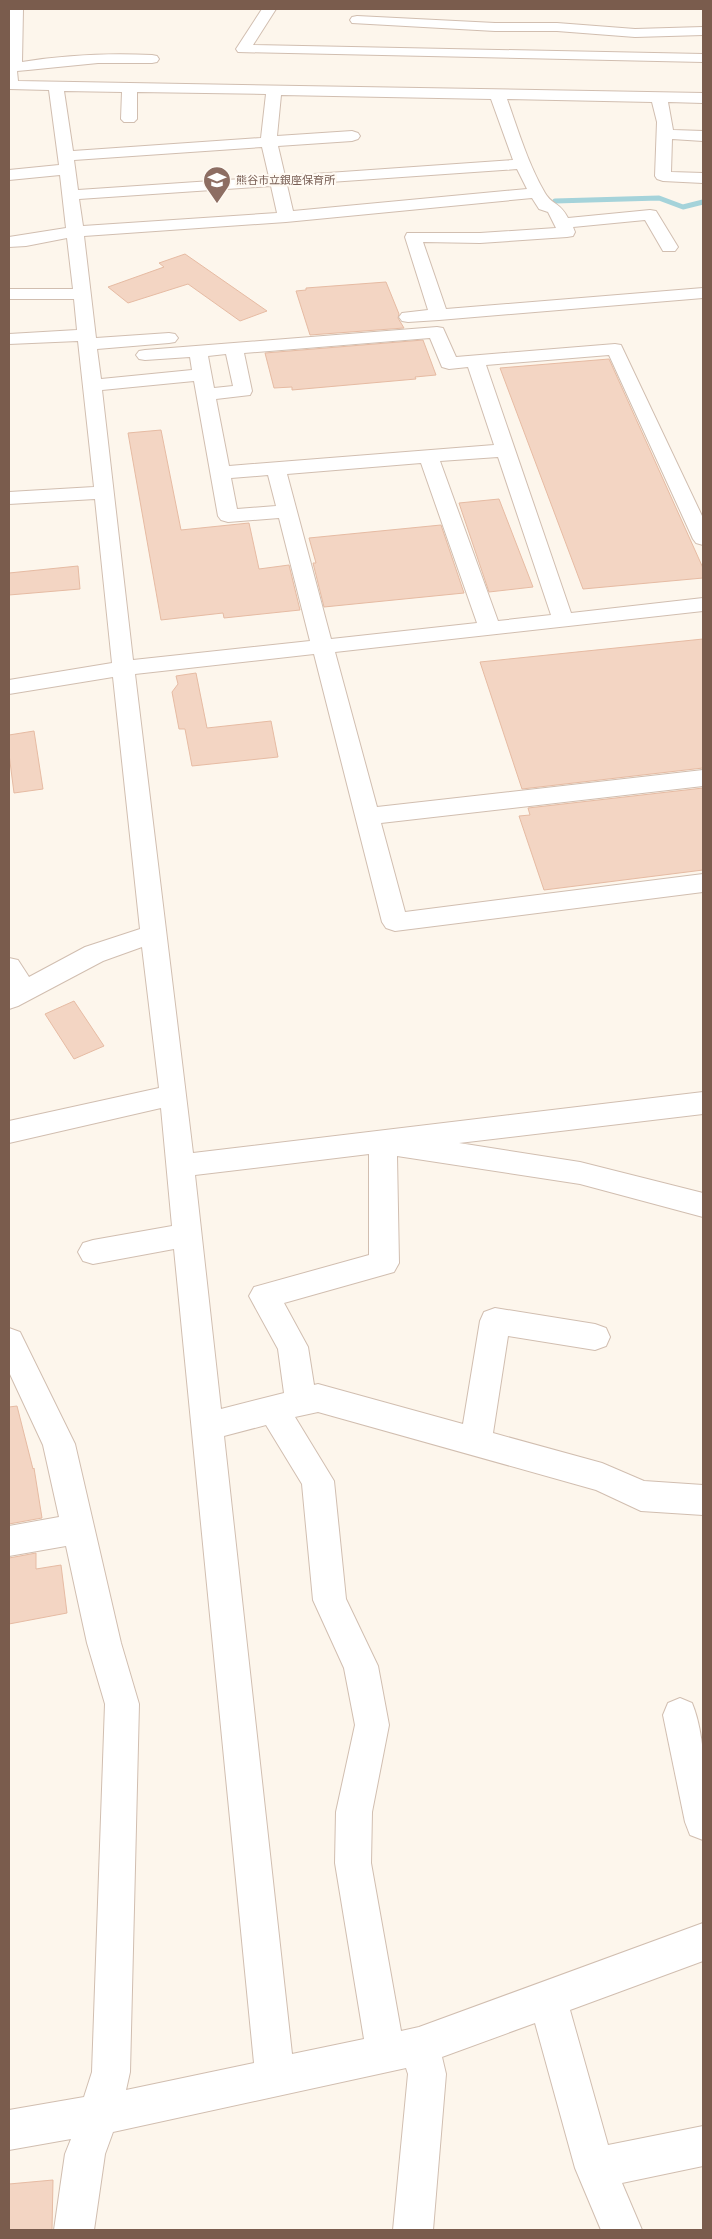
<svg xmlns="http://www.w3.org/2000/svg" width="712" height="2239" viewBox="0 0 712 2239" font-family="'Fira Sans Condensed','Noto Sans JP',sans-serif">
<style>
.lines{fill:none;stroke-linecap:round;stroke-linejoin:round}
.stream{stroke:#a5d3da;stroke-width:5}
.building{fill:#f3d5c3;stroke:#e6bba3}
.minor-casing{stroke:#d1beb0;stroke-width:2}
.minor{fill:#fff;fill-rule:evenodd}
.labels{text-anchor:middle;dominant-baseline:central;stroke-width:4.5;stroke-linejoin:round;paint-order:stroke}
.far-education-label{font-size:11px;fill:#785e54;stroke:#fffaf3;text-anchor:start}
</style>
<rect width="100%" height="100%" fill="#fdf6ec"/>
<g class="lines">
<polyline class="stream" points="555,201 659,198 683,207 703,202"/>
</g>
<g class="building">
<polygon points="185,254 267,311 240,321 188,284 128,303 108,287 164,267 159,263"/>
<polygon points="386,282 399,314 398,318 404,328 310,335 296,291 306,290 306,288"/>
<polygon points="423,340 436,375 415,377 416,379 292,390 292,387 274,388 265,353"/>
<polygon points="609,359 703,568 703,578 583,589 500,368"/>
<polygon points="161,430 181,530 249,523 259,569 289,565 300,610 224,618 223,613 161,620 128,433"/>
<polygon points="499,499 533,587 489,592 459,503"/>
<polygon points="441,525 464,593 324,607 313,563 316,563 309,538"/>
<polygon points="78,566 80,589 9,595 9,573"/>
<polygon points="703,639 703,768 522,789 480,662"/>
<polygon points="196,673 207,728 271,721 278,757 192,766 185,729 179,729 172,692 178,684 176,676"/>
<polygon points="34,731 43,789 14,793 9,754 9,735"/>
<polygon points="703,788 703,870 544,890 519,816 530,815 528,808"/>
<polygon points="74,1001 104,1046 74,1059 45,1014"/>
<polygon points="17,1406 33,1469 34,1468 42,1518 9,1524 9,1407"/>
<polygon points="36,1553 36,1569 61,1565 67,1613 9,1624 9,1558"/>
<polygon points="53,2180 52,2230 9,2230 9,2184"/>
</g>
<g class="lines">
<g class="minor-casing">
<g id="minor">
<path d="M9,9H23L22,62C65,55 109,53 152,55L157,56L159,59L157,62L152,63H98L28,70L17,71L18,81L703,93V103L668,102L673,130L703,131V141L672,139L671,172L703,173V183L663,181L657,179L655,176L657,122L652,102L507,99C518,130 528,164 545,193C552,205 560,202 568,218L650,210L656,211L678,247L675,251H663L645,220L573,227L575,232L573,236L567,237L480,243L423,242L446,309L703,288V298L439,320L408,322L402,321L399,317L402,313L428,310L405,237L407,233H480L556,228L548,212L539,209L532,198L286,222L84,236L96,338L169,333L175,334L178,338L175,342L169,343L97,349L101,379L192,370L190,357L145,360L139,359L136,355L139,351L145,350L437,327L443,328L456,357L615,344L621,345L703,518V545L696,543L693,539L609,355L486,365L571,613L703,598V611L335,652L377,807L703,770V786L381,823L405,912L703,874V892L395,931L386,928L382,922L314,654L135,674L193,1153L703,1092V1114L459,1143L580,1162L703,1193V1217L580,1184L397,1156L399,1263L394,1272L284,1303L308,1347L314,1385L318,1384L463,1424L480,1321L484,1312L495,1308L595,1324L606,1328L610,1337L606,1346L595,1350L508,1336L493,1433L602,1463L644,1481L703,1485V1515L641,1511L596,1490L318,1412L295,1417L334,1481L346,1599L378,1666L389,1725L372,1812L371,1863L401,2031L419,2027L703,1923V1961L570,2010L608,2145L703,2126V2166L622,2183L642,2230H601L575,2168L535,2023L442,2057L446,2074L433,2230H393L408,2074L406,2068L113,2132L105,2154L94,2230H54L65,2154L71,2139L9,2150V2110L84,2097L92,2072L105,1704L87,1643L66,1546L9,1556V1526L59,1517L43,1445L9,1372V1328L20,1332L75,1444L121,1643L139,1704L130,2072L126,2090L254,2063L174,1249L93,1264L83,1261L78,1252L83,1243L93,1240L172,1226L161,1108L9,1143V1121L159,1088L142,947L103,961L18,1006L9,1009V958L18,960L29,977L85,947L140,929L113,677L9,694V680L112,663L95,499L9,504V492L94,487L78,341L9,344V334L77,330L74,299H9V289H73L67,238L26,246L9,247V237L66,228L60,175L9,180V170L59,165L49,90L9,89ZM64,91L122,92L121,119L124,122H134L137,119V92L266,94L261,138L73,151ZM281,95L491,99L513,160L285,176L278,146L352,141L358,139L360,136L358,133L352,131L277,136ZM262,147L269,177L78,190L74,160ZM517,169L527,189L293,211L287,185ZM271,186L277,213L83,226L79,199ZM430,338L442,367L449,369L468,367L494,445L229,466L216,399L250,395L252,391L244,353ZM226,354L233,386L214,388L208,356ZM194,381L218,516L221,520L228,522L279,518L310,641L133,660L102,390ZM498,457L551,615L498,621L440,461ZM421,463L477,623L331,639L287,474ZM268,475L276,506L237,509L231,478ZM369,1154V1255L254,1287L249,1296L278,1349L284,1393L221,1409L195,1175ZM266,1425L302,1484L313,1600L344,1668L355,1725L336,1812L335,1863L364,2039L292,2054L224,1436Z"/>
<polygon points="262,9 276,9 253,45 703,54 703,62 238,52 236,49"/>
<polygon points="357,16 495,23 557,23 635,29 703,27 703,35 635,37 557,31 495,31 352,23 350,20 352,17"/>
<path d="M680,1698L692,1703C707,1739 706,1800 703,1840L690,1835L685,1822L663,1715L668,1703Z"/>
</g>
</g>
<use href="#minor" class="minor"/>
</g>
<defs>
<g id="school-pin" transform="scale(1.4375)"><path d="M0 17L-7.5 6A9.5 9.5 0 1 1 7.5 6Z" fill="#8d6e63" stroke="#fffaf3"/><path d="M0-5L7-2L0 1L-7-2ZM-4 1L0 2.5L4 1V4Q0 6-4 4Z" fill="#fff"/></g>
</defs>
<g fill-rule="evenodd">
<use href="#school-pin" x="217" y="180"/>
</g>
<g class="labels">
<g class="far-education-label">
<text x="236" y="180">熊谷市立銀座保育所</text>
</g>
</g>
<rect width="712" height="2239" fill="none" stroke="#7a5c4d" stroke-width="20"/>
</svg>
